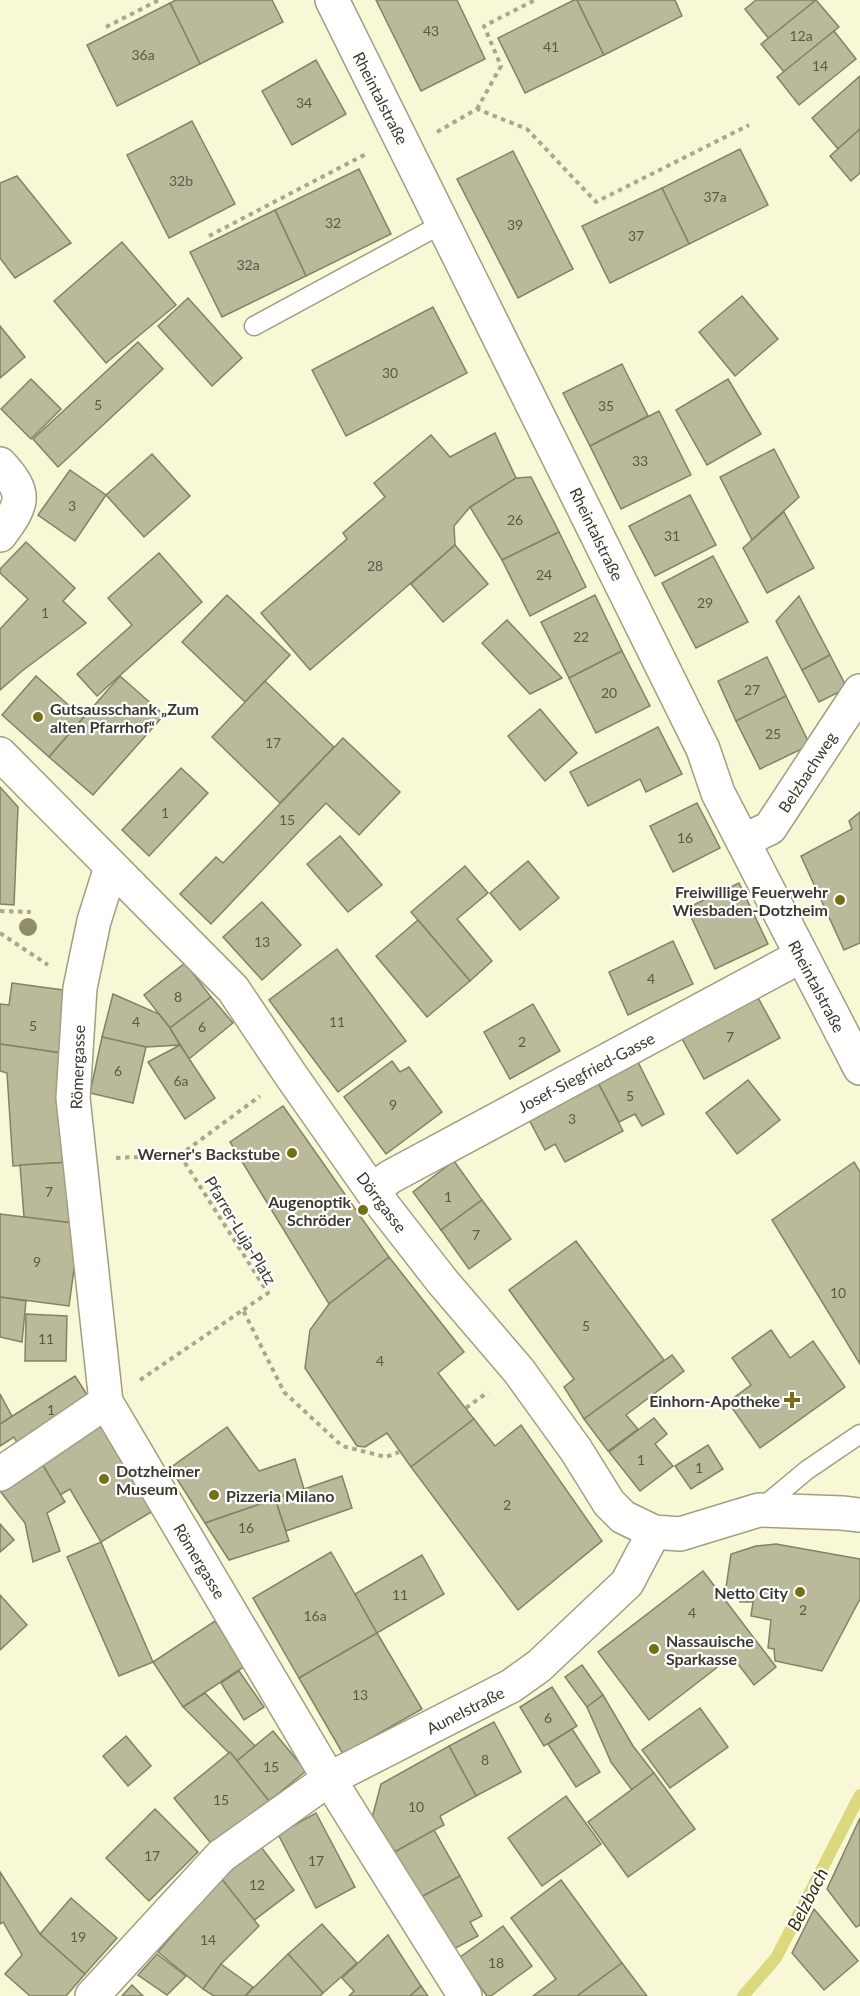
<svg xmlns="http://www.w3.org/2000/svg" width="860" height="1996" viewBox="0 0 860 1996" font-family="Lato,sans-serif">
<style>
.lines{fill:none;stroke-linecap:round;stroke-linejoin:round}
.stream{stroke:#dcd87e;stroke-width:12}
.building{fill:#bab99a;stroke:#838264;stroke-width:1.5}
.service-casing{stroke:#a09f81;stroke-width:21}
.minor-casing{stroke:#a09f81;stroke-width:36}
.tertiary-casing{stroke:#a09f81;stroke-width:36}
.path{stroke:#a8a78f;stroke-width:4;stroke-dasharray:4.5 4.5;stroke-linecap:butt}
.service{stroke:#fff;stroke-width:18}
.minor{stroke:#fff;stroke-width:33}
.tertiary{stroke:#fff;stroke-width:33}
.tree{fill:#908e6a}
.poi-dot{fill:#757011;stroke:#fff;stroke-width:2}
.labels{text-anchor:middle;dominant-baseline:central;stroke-width:4.5;stroke-linejoin:round;paint-order:stroke}
.number-label{font-size:14px;fill:#5b5a49}
.street-label{font-size:16px;fill:#3b3a2e;stroke:#fff}
.poi-label{font-size:16px;font-weight:bold;fill:#3b3a2e;stroke:#fff;text-anchor:end}
.water-label{font-size:18px;font-style:italic;fill:#34320a;stroke:#fff}
</style>
<rect width="100%" height="100%" fill="#f8f8d7"/>
<g class="lines">
<polyline class="stream" points="743,1996 776,1958 860,1795"/>
</g>
<g class="building">
<polygon points="176,0 272,0 283,22 200,64 170,3"/>
<polygon points="376,0 457,0 485,59 421,91"/>
<polygon points="574,0 577,0 604,55 525,93 498,38"/>
<polygon points="577,0 675,0 682,16 604,55"/>
<polygon points="756,0 816,0 769,39 745,9"/>
<polygon points="816,0 839,27 784,72 761,44"/>
<polygon points="170,3 200,64 117,106 87,45"/>
<polygon points="834,31 856,59 799,105 777,77"/>
<polygon points="316,60 346,114 292,145 262,91"/>
<polygon points="860,76 860,129 838,149 812,118"/>
<polygon points="192,121 235,204 169,238 127,155"/>
<polygon points="860,129 860,173 851,181 830,156"/>
<polygon points="740,149 768,205 689,244 662,188"/>
<polygon points="513,151 573,269 518,298 457,179"/>
<polygon points="359,169 391,234 306,276 275,210"/>
<polygon points="17,176 71,243 15,278 0,258 0,183"/>
<polygon points="662,188 689,244 610,283 582,226"/>
<polygon points="275,210 306,276 222,317 190,252"/>
<polygon points="122,242 176,305 106,363 54,301"/>
<polygon points="742,296 778,339 735,376 699,332"/>
<polygon points="188,298 242,358 212,386 158,326"/>
<polygon points="433,307 467,373 346,436 312,370"/>
<polygon points="0,326 25,357 0,378"/>
<polygon points="138,342 163,369 58,467 33,439"/>
<polygon points="622,364 648,416 590,446 563,393"/>
<polygon points="31,379 61,409 31,439 1,409"/>
<polygon points="728,379 761,434 707,465 676,410"/>
<polygon points="659,411 691,475 621,509 590,446"/>
<polygon points="495,433 516,478 470,507 454,526 455,545 310,670 261,613 347,539 343,533 385,497 374,483 431,435 450,457"/>
<polygon points="774,449 799,497 752,540 720,477"/>
<polygon points="152,454 190,496 144,537 106,495"/>
<polygon points="70,470 106,495 75,541 38,515"/>
<polygon points="531,477 559,532 502,560 470,507 516,478"/>
<polygon points="690,495 716,545 655,576 629,526"/>
<polygon points="784,512 814,568 767,593 743,548"/>
<polygon points="559,532 586,587 530,616 502,560"/>
<polygon points="26,542 75,588 63,601 86,623 22,671 0,690 0,629 28,599 0,573 0,569"/>
<polygon points="455,545 488,584 443,622 411,584"/>
<polygon points="159,553 202,602 97,696 77,674 132,625 108,598"/>
<polygon points="713,556 748,622 696,648 662,583"/>
<polygon points="227,595 290,655 245,702 182,642"/>
<polygon points="595,595 622,651 569,678 541,622"/>
<polygon points="799,596 830,655 802,670 776,621"/>
<polygon points="507,620 562,678 530,694 482,643"/>
<polygon points="622,651 650,706 596,733 569,678"/>
<polygon points="830,655 847,688 819,702 802,670"/>
<polygon points="767,657 786,696 736,721 718,681"/>
<polygon points="36,676 83,718 49,757 2,715"/>
<polygon points="120,676 164,715 93,795 49,757"/>
<polygon points="265,681 334,747 280,803 212,737"/>
<polygon points="786,696 810,745 760,769 736,721"/>
<polygon points="540,709 577,753 545,781 508,736"/>
<polygon points="658,727 682,774 646,792 640,779 588,806 570,772"/>
<polygon points="343,738 400,792 359,835 326,803 211,924 180,894 216,857 223,863"/>
<polygon points="181,768 208,793 149,856 122,830"/>
<polygon points="0,787 18,807 14,905 0,904"/>
<polygon points="697,803 720,848 673,872 650,826"/>
<polygon points="860,812 860,943 844,950 801,856 852,829 849,821"/>
<polygon points="340,836 382,885 348,912 307,864"/>
<polygon points="528,861 559,898 520,930 490,893"/>
<polygon points="465,866 488,893 457,919 492,961 470,981 411,912"/>
<polygon points="739,883 768,944 715,969 687,908"/>
<polygon points="262,902 301,945 262,980 223,937"/>
<polygon points="418,920 470,981 427,1017 376,956"/>
<polygon points="673,941 693,984 628,1015 609,972"/>
<polygon points="337,949 406,1041 338,1092 269,1000"/>
<polygon points="185,963 211,997 170,1028 144,995"/>
<polygon points="12,983 70,991 61,1053 0,1044 0,1004 9,1005"/>
<polygon points="113,994 159,1014 170,1028 180,1045 146,1047 102,1037"/>
<polygon points="756,994 780,1038 704,1079 680,1035"/>
<polygon points="211,997 233,1023 189,1059 170,1028"/>
<polygon points="533,1004 560,1051 510,1079 484,1032"/>
<polygon points="102,1037 146,1047 133,1103 90,1093"/>
<polygon points="0,1044 61,1053 67,1162 13,1166 7,1073 0,1071"/>
<polygon points="180,1045 215,1098 185,1119 148,1062"/>
<polygon points="635,1056 664,1114 642,1126 635,1114 619,1122 595,1077"/>
<polygon points="392,1061 400,1072 409,1067 442,1112 386,1154 344,1097"/>
<polygon points="595,1077 623,1131 565,1162 555,1144 545,1150 526,1114"/>
<polygon points="748,1080 780,1120 737,1154 706,1113"/>
<polygon points="283,1106 389,1257 329,1304 230,1142"/>
<polygon points="454,1161 482,1200 441,1230 413,1192"/>
<polygon points="73,1162 80,1224 24,1217 20,1165"/>
<polygon points="854,1162 860,1172 860,1364 772,1220"/>
<polygon points="482,1200 511,1239 469,1269 441,1230"/>
<polygon points="0,1214 80,1224 69,1306 0,1297"/>
<polygon points="576,1241 664,1360 584,1419 564,1387 574,1379 509,1290"/>
<polygon points="389,1257 464,1352 438,1373 474,1419 411,1467 387,1433 365,1447 357,1446 305,1368 310,1330 329,1304"/>
<polygon points="0,1297 26,1301 22,1342 0,1337"/>
<polygon points="26,1314 67,1316 66,1361 25,1361"/>
<polygon points="771,1330 790,1358 813,1341 845,1387 760,1448 728,1402 751,1385 732,1358"/>
<polygon points="672,1355 684,1371 626,1415 638,1429 608,1451 584,1419"/>
<polygon points="75,1376 91,1401 19,1447 14,1437 0,1446 0,1424"/>
<polygon points="0,1394 12,1416 0,1424"/>
<polygon points="654,1418 667,1434 655,1444 673,1466 640,1491 609,1452"/>
<polygon points="474,1419 495,1446 521,1425 602,1541 518,1610 411,1467"/>
<polygon points="100,1420 153,1511 101,1542 70,1489 60,1495 38,1457"/>
<polygon points="227,1427 259,1471 295,1459 304,1489 205,1523 170,1468"/>
<polygon points="708,1445 723,1469 691,1489 675,1466"/>
<polygon points="38,1457 65,1502 47,1513 60,1551 33,1562 25,1523 0,1491 0,1486"/>
<polygon points="342,1476 352,1508 286,1531 275,1499"/>
<polygon points="275,1499 289,1541 229,1560 205,1523"/>
<polygon points="0,1524 14,1540 0,1552"/>
<polygon points="101,1542 153,1662 119,1676 67,1557"/>
<polygon points="776,1544 860,1559 860,1599 822,1671 775,1661 774,1649 768,1648 771,1620 751,1616 753,1602 740,1602 738,1596 725,1594 731,1554 756,1546"/>
<polygon points="331,1552 377,1633 299,1678 253,1598"/>
<polygon points="422,1555 444,1594 377,1633 355,1594"/>
<polygon points="703,1571 776,1667 754,1685 732,1656 649,1720 598,1652"/>
<polygon points="0,1595 27,1625 0,1650"/>
<polygon points="215,1621 245,1666 183,1707 153,1662"/>
<polygon points="377,1633 422,1709 343,1754 299,1678"/>
<polygon points="582,1665 603,1695 587,1707 565,1677"/>
<polygon points="239,1671 264,1707 244,1720 221,1683"/>
<polygon points="552,1687 577,1726 544,1746 520,1707"/>
<polygon points="205,1693 255,1746 237,1761 183,1707"/>
<polygon points="603,1695 633,1746 654,1773 632,1790 611,1762 587,1707"/>
<polygon points="700,1708 728,1747 670,1788 642,1750"/>
<polygon points="494,1722 521,1772 476,1796 449,1746"/>
<polygon points="572,1729 600,1772 576,1787 548,1744"/>
<polygon points="273,1731 306,1771 269,1801 237,1761"/>
<polygon points="126,1736 151,1766 128,1786 103,1756"/>
<polygon points="449,1746 476,1796 440,1816 444,1825 391,1854 372,1818 381,1784"/>
<polygon points="230,1752 269,1801 214,1847 174,1798"/>
<polygon points="654,1773 695,1829 628,1877 588,1822"/>
<polygon points="566,1796 601,1844 542,1886 508,1838"/>
<polygon points="155,1809 198,1852 149,1901 106,1858"/>
<polygon points="316,1813 355,1887 316,1908 278,1834"/>
<polygon points="860,1818 860,1925 856,1927 827,1889"/>
<polygon points="434,1830 460,1876 416,1900 391,1854"/>
<polygon points="261,1847 294,1890 253,1921 221,1878"/>
<polygon points="0,1872 40,1934 85,1974 66,1996 30,1996 5,1974 22,1955 3,1922 0,1924"/>
<polygon points="460,1876 482,1916 470,1922 478,1936 450,1951 421,1897"/>
<polygon points="221,1878 259,1926 221,1964 203,1989 158,1952"/>
<polygon points="561,1880 622,1963 577,1996 533,1996 556,1979 511,1918"/>
<polygon points="71,1898 117,1938 85,1974 40,1934"/>
<polygon points="814,1909 858,1961 824,1990 792,1953"/>
<polygon points="322,1924 357,1963 323,1993 288,1954"/>
<polygon points="503,1926 532,1966 491,1996 487,1996 459,1958"/>
<polygon points="388,1935 421,1986 410,1996 349,1996 354,1991 342,1978"/>
<polygon points="157,1954 186,1976 167,1995 138,1975"/>
<polygon points="288,1954 323,1993 320,1996 245,1996"/>
<polygon points="622,1963 647,1996 577,1996"/>
<polygon points="221,1964 253,1987 245,1996 214,1996 203,1989"/>
<polygon points="132,1985 143,1996 122,1996"/>
<polygon points="421,1986 428,1996 410,1996"/>
</g>
<g class="lines">
<g class="service-casing">
<g id="service">
<polyline points="254,326 444,223"/>
<polyline points="759,1510 807,1470 860,1434"/>
</g>
</g>
<g class="minor-casing">
<g id="minor">
<path d="M0,464C28,494 23,504 0,535"/>
<polyline points="743,841 770,828 860,691"/>
<polyline points="111,867 94,921 80,988 73,1098 106,1402 329,1779 465,1996"/>
<polyline points="372,1191 390,1177 801,956"/>
<polyline points="0,1474 106,1402"/>
<polyline points="92,1996 221,1856 329,1779 511,1686 539,1666 627,1583 654,1532"/>
</g>
</g>
<g class="tertiary-casing">
<g id="tertiary">
<polyline points="332,0 703,749 718,793 860,1068"/>
<polyline points="0,754 233,989 290,1074 372,1191 442,1281 519,1371 576,1450 609,1503 623,1517 654,1532 680,1534 759,1510 842,1513 860,1515"/>
</g>
</g>
<g class="path">
<polyline points="106,27 159,0"/>
<polyline points="477,109 501,66 484,26 535,0"/>
<polyline points="437,132 477,109 527,129 596,202 749,125"/>
<polyline points="209,236 368,153"/>
<polyline points="0,911 31,912"/>
<polyline points="0,933 48,965"/>
<polyline points="180,1155 268,1293 243,1310"/>
<polyline points="116,1158 180,1155 260,1096"/>
<polyline points="140,1380 243,1310 284,1392 342,1446 386,1457 399,1452"/>
<polyline points="466,1408 488,1392"/>
</g>
<use href="#service" class="service"/>
<use href="#minor" class="minor"/>
<use href="#tertiary" class="tertiary"/>
</g>
<circle class="tree" cx="28" cy="927" r="9"/>
<g class="poi-dot">
<circle cx="38" cy="717" r="6"/>
<circle cx="840" cy="900" r="6"/>
<circle cx="292" cy="1153" r="6"/>
<circle cx="363" cy="1210" r="6"/>
<path d="M789 1391h6v6h6v6h-6v6h-6v-6h-6v-6h6z"/>
<circle cx="104" cy="1479" r="6"/>
<circle cx="214" cy="1495" r="6"/>
<circle cx="800" cy="1592" r="6"/>
<circle cx="654" cy="1649" r="6"/>
</g>
<g class="labels">
<g class="number-label">
<text x="431" y="30">43</text>
<text x="801" y="35">12a</text>
<text x="551" y="46">41</text>
<text x="143" y="54">36a</text>
<text x="820" y="65">14</text>
<text x="304" y="102">34</text>
<text x="181" y="180">32b</text>
<text x="715" y="196">37a</text>
<text x="333" y="222">32</text>
<text x="515" y="224">39</text>
<text x="636" y="235">37</text>
<text x="248" y="264">32a</text>
<text x="390" y="372">30</text>
<text x="98" y="404">5</text>
<text x="606" y="405">35</text>
<text x="640" y="460">33</text>
<text x="72" y="505">3</text>
<text x="515" y="519">26</text>
<text x="672" y="535">31</text>
<text x="375" y="565">28</text>
<text x="544" y="574">24</text>
<text x="705" y="602">29</text>
<text x="45" y="612">1</text>
<text x="581" y="636">22</text>
<text x="752" y="689">27</text>
<text x="609" y="692">20</text>
<text x="773" y="733">25</text>
<text x="273" y="742">17</text>
<text x="165" y="812">1</text>
<text x="287" y="819">15</text>
<text x="685" y="837">16</text>
<text x="262" y="941">13</text>
<text x="651" y="978">4</text>
<text x="178" y="996">8</text>
<text x="136" y="1021">4</text>
<text x="337" y="1021">11</text>
<text x="33" y="1025">5</text>
<text x="202" y="1026">6</text>
<text x="730" y="1036">7</text>
<text x="522" y="1041">2</text>
<text x="118" y="1070">6</text>
<text x="181" y="1080">6a</text>
<text x="630" y="1095">5</text>
<text x="393" y="1104">9</text>
<text x="572" y="1118">3</text>
<text x="49" y="1191">7</text>
<text x="448" y="1196">1</text>
<text x="476" y="1234">7</text>
<text x="37" y="1261">9</text>
<text x="838" y="1292">10</text>
<text x="586" y="1325">5</text>
<text x="46" y="1338">11</text>
<text x="380" y="1360">4</text>
<text x="51" y="1409">1</text>
<text x="641" y="1459">1</text>
<text x="699" y="1467">1</text>
<text x="507" y="1504">2</text>
<text x="246" y="1527">16</text>
<text x="400" y="1594">11</text>
<text x="803" y="1609">2</text>
<text x="692" y="1612">4</text>
<text x="315" y="1615">16a</text>
<text x="360" y="1694">13</text>
<text x="548" y="1717">6</text>
<text x="485" y="1759">8</text>
<text x="271" y="1766">15</text>
<text x="221" y="1799">15</text>
<text x="416" y="1806">10</text>
<text x="152" y="1855">17</text>
<text x="316" y="1860">17</text>
<text x="257" y="1884">12</text>
<text x="78" y="1936">19</text>
<text x="208" y="1939">14</text>
<text x="496" y="1962">18</text>
</g>
<g class="street-label">
<text transform="translate(381 98) rotate(63)">Rheintalstraße</text>
<text transform="translate(597 534) rotate(64)">Rheintalstraße</text>
<text transform="translate(807 772) rotate(-57)">Belzbachweg</text>
<text transform="translate(817 986) rotate(62)">Rheintalstraße</text>
<text transform="translate(77 1067) rotate(-88)">Römergasse</text>
<text transform="translate(586 1072) rotate(-28)">Josef-Siegfried-Gasse</text>
<text transform="translate(382 1202) rotate(53)">Dörrgasse</text>
<text transform="translate(241 1230) rotate(59)">Pfarrer-Luja-Platz</text>
<text transform="translate(200 1561) rotate(59)">Römergasse</text>
<text transform="translate(465 1710) rotate(-27)">Aunelstraße</text>
</g>
<g class="poi-label">
<text x="50" y="708" text-anchor="start">Gutsausschank „Zum<tspan x="50" dy="18">alten Pfarrhof“</tspan></text>
<text x="828" y="891">Freiwillige Feuerwehr<tspan x="828" dy="18">Wiesbaden-Dotzheim</tspan></text>
<text x="280" y="1153">Werner's Backstube</text>
<text x="351" y="1201">Augenoptik<tspan x="351" dy="18">Schröder</tspan></text>
<text x="780" y="1400">Einhorn-Apotheke</text>
<text x="116" y="1470" text-anchor="start">Dotzheimer<tspan x="116" dy="18">Museum</tspan></text>
<text x="226" y="1495" text-anchor="start">Pizzeria Milano</text>
<text x="788" y="1592">Netto City</text>
<text x="666" y="1640" text-anchor="start">Nassauische<tspan x="666" dy="18">Sparkasse</tspan></text>
</g>
<g class="water-label">
<text transform="translate(807 1899) rotate(-63)">Belzbach</text>
</g>
</g>
</svg>
